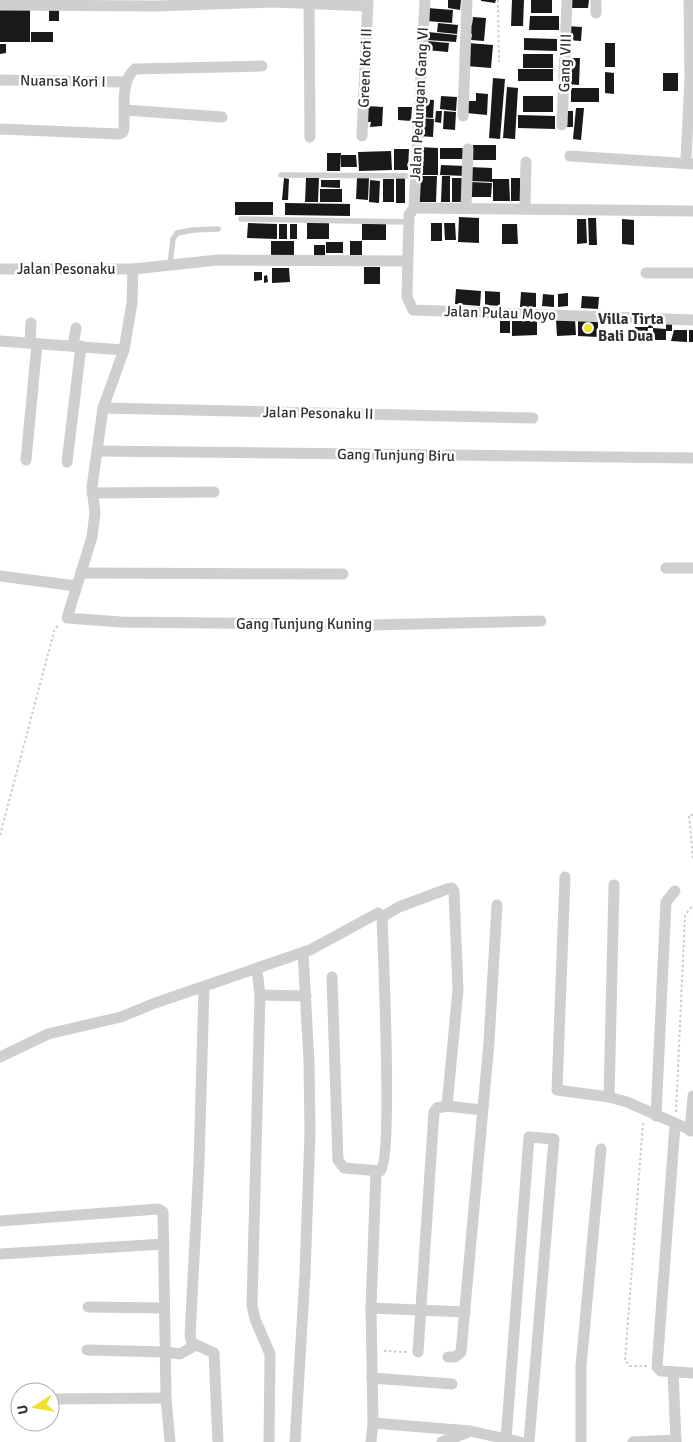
<svg xmlns="http://www.w3.org/2000/svg" width="693" height="1442" viewBox="0 0 693 1442" font-family="Signika,sans-serif">
<style>
.building{fill:#191919}
.lines{fill:none;stroke-linecap:round;stroke-linejoin:round}
.path{stroke:#ccc;stroke-width:2;stroke-dasharray:2.5 2.5;stroke-linecap:butt}
.lane{stroke:#cfcfcf;stroke-width:5.5}
.street{stroke:#cfcfcf;stroke-width:11}
.poi-dot{fill:#eee22e;stroke:#fff;stroke-width:2}
.labels{text-anchor:middle;dominant-baseline:central;stroke-width:5;stroke-linejoin:round;paint-order:stroke}
.street-label{font-size:15px;fill:#323232;stroke:#fff}
.poi-label{font-size:15px;font-weight:bold;fill:#323232;stroke:#fff;text-anchor:start}
</style>
<rect width="100%" height="100%" fill="#fff"/>
<g class="building">
<polygon points="448,0 461,0 460,10 448,8"/>
<polygon points="481,0 496,0 495,3 481,1"/>
<polygon points="512,0 524,0 523,26 511,26"/>
<rect x="531" y="0" width="21" height="13"/>
<polygon points="572,0 589,0 588,8 572,8"/>
<rect x="0" y="8" width="30" height="34"/>
<polygon points="427,8 453,10 452,23 426,21"/>
<rect x="49" y="9" width="10" height="12"/>
<polygon points="530,16 559,16 559,30 529,30"/>
<polygon points="473,17 486,18 484,41 471,40 472,34 468,34 469,25 472,25"/>
<polygon points="438,23 458,25 457,34 437,32"/>
<polygon points="567,26 582,27 581,41 567,40"/>
<rect x="31" y="32" width="22" height="10"/>
<polygon points="428,32 457,35 456,42 427,40"/>
<polygon points="524,38 557,39 557,51 524,50"/>
<polygon points="427,41 449,43 448,52 426,50"/>
<polygon points="468,43 493,45 491,68 466,66"/>
<rect x="605" y="43" width="10" height="24"/>
<polygon points="0,44 6,44 6,53 0,54"/>
<rect x="523" y="54" width="30" height="14"/>
<polygon points="568,58 580,58 579,85 566,84"/>
<rect x="518" y="69" width="35" height="12"/>
<polygon points="605,72 614,73 614,94 605,93"/>
<rect x="663" y="73" width="15" height="18"/>
<polygon points="493,78 505,79 500,139 489,138"/>
<polygon points="507,87 518,88 515,139 503,138"/>
<rect x="571" y="88" width="28" height="14"/>
<polygon points="476,93 488,94 487,115 466,113 466,101 476,101"/>
<polygon points="441,96 457,97 456,111 440,109"/>
<rect x="523" y="96" width="30" height="16"/>
<polygon points="420,99 434,100 433,118 419,117"/>
<polygon points="367,106 383,107 382,126 370,127 371,122 365,122"/>
<polygon points="398,107 412,107 411,121 398,120"/>
<polygon points="576,108 584,108 581,140 573,139"/>
<polygon points="436,111 442,111 441,123 435,122"/>
<polygon points="444,111 456,112 455,130 443,129"/>
<rect x="564" y="111" width="9" height="16"/>
<polygon points="518,115 555,116 555,129 518,128"/>
<polygon points="419,118 434,119 433,137 418,136"/>
<rect x="473" y="145" width="23" height="15"/>
<polygon points="419,147 438,148 438,175 418,175"/>
<polygon points="440,148 464,148 463,159 440,159"/>
<polygon points="394,149 409,149 408,170 394,170"/>
<polygon points="391,151 392,170 359,171 358,152"/>
<polygon points="327,153 341,153 340,171 327,171"/>
<polygon points="341,155 356,155 357,167 341,167"/>
<polygon points="441,165 465,166 465,176 440,175"/>
<polygon points="469,167 492,168 492,179 509,179 510,201 493,201 493,182 469,181"/>
<polygon points="420,176 437,176 436,202 419,202"/>
<polygon points="442,176 450,176 450,202 441,202"/>
<polygon points="284,178 289,179 288,200 282,200"/>
<polygon points="306,178 319,178 318,202 305,202"/>
<polygon points="357,178 369,178 368,200 356,199"/>
<rect x="396" y="178" width="9" height="25"/>
<rect x="452" y="178" width="11" height="24"/>
<polygon points="511,178 520,178 521,201 511,201"/>
<rect x="383" y="179" width="11" height="23"/>
<polygon points="321,180 340,180 340,188 321,187"/>
<polygon points="370,180 380,181 379,203 369,202"/>
<polygon points="471,182 492,183 491,197 470,197"/>
<rect x="320" y="189" width="22" height="13"/>
<rect x="235" y="202" width="38" height="13"/>
<polygon points="285,203 350,204 350,216 285,215"/>
<polygon points="459,217 479,218 479,243 458,242"/>
<polygon points="588,218 596,218 597,245 589,245"/>
<polygon points="577,219 586,219 587,243 577,244"/>
<polygon points="622,219 634,220 634,245 622,244"/>
<polygon points="248,223 277,224 277,239 247,238"/>
<rect x="307" y="223" width="22" height="16"/>
<polygon points="362,223 386,224 386,240 362,240"/>
<rect x="431" y="223" width="11" height="18"/>
<polygon points="444,223 455,223 456,240 445,240"/>
<rect x="279" y="224" width="8" height="15"/>
<rect x="290" y="224" width="7" height="15"/>
<polygon points="502,224 517,224 518,244 502,244"/>
<polygon points="271,241 294,241 294,256 271,255"/>
<rect x="350" y="241" width="12" height="14"/>
<rect x="326" y="242" width="17" height="11"/>
<rect x="314" y="245" width="11" height="11"/>
<rect x="364" y="267" width="16" height="17"/>
<polygon points="272,268 289,268 290,282 272,283"/>
<polygon points="254,272 262,272 262,280 254,281"/>
<polygon points="267,275 268,282 264,283 264,276"/>
<polygon points="456,289 481,291 480,306 455,304"/>
<polygon points="485,291 500,292 500,306 485,305"/>
<polygon points="521,292 536,293 536,307 520,307"/>
<polygon points="568,293 568,306 558,307 558,294"/>
<polygon points="543,294 554,295 554,307 542,306"/>
<polygon points="582,296 599,297 598,309 581,308"/>
<polygon points="575,319 576,335 557,336 556,320"/>
<polygon points="598,319 598,337 578,336 578,320"/>
<rect x="500" y="321" width="10" height="12"/>
<polygon points="512,321 537,321 537,335 512,336"/>
<polygon points="648,323 653,323 653,328 648,328 647,340 635,340 635,327 648,327"/>
<polygon points="666,323 672,324 672,331 666,331 666,340 653,340 653,328 666,329"/>
<polygon points="674,330 687,330 687,342 671,341"/>
<rect x="689" y="330" width="4" height="12"/>
</g>
<g class="lines">
<g class="path">
<polyline points="498,0 499,62"/>
<polyline points="693,815 689,815 693,860"/>
<polyline points="0,835 55,628 58,626"/>
<polyline points="676,1112 685,915 693,905"/>
<polyline points="643,1123 625,1360 630,1366 647,1366"/>
<polyline points="384,1351 407,1352"/>
</g>
<g class="lane">
<polyline points="281,175 415,176"/>
<polyline points="241,219 409,222"/>
<polyline points="170,265 173,239 177,233 193,230 218,229"/>
</g>
<g class="street">
<polyline points="309,0 310,137"/>
<polyline points="0,5 157,6 274,2 367,6"/>
<polyline points="596,13 596,0"/>
<polyline points="0,80 126,82"/>
<polyline points="125,110 222,117"/>
<polyline points="463,116 467,0"/>
<polyline points="562,125 567,0"/>
<path d="M0,129L119,134L123,132L124,127C125,109 120,81 135,69L262,66"/>
<polyline points="362,136 368,0"/>
<polyline points="570,156 693,164"/>
<polyline points="686,159 690,80 689,0"/>
<polyline points="414,208 409,215 407,297 413,310 693,320"/>
<polyline points="414,208 693,211"/>
<polyline points="414,208 425,0"/>
<polyline points="466,208 468,149"/>
<polyline points="525,208 526,162"/>
<polyline points="0,269 133,269 218,260 408,261"/>
<polyline points="133,269 132,303 124,350 103,408 92,487 95,513 92,537 67,618 121,622 372,625 541,621"/>
<polyline points="646,273 693,273"/>
<polyline points="0,341 124,350"/>
<polyline points="30,343 31,323"/>
<polyline points="73,346 76,328"/>
<polyline points="103,408 533,418"/>
<polyline points="98,451 693,458"/>
<polyline points="26,460 37,344"/>
<polyline points="67,462 81,346"/>
<polyline points="92,493 214,492"/>
<polyline points="666,568 693,568"/>
<polyline points="81,573 343,574"/>
<polyline points="0,576 76,586"/>
<polyline points="565,877 557,1090 609,1097 627,1102 693,1131"/>
<polyline points="382,917 399,907 447,889 452,888 454,891 458,990 447,1106"/>
<polyline points="257,970 260,995 252,1305 255,1319 270,1354 269,1442"/>
<polyline points="204,988 199,1163 190,1336 192,1343 214,1353 218,1442"/>
<polyline points="260,995 306,996"/>
<path d="M0,1057L48,1034L121,1017L155,1003L310,950L378,913L382,917C383,948 393,1160 380,1171L344,1168L338,1160L332,977"/>
<polyline points="609,1097 614,885"/>
<polyline points="656,1116 666,902 675,891"/>
<polyline points="675,1125 657,1367 661,1371 693,1373"/>
<polyline points="690,1131 693,1096"/>
<polyline points="0,1221 158,1209 163,1212 166,1398 170,1442"/>
<polyline points="0,1254 164,1244"/>
<polyline points="88,1307 164,1308"/>
<polyline points="371,1308 465,1312"/>
<polyline points="87,1350 166,1352 180,1354 196,1345"/>
<polyline points="418,1352 434,1112 437,1108 447,1106 482,1110"/>
<polyline points="448,1357 455,1357 461,1352 489,1042 497,905"/>
<polyline points="673,1372 676,1442"/>
<polyline points="372,1378 452,1384"/>
<polyline points="50,1399 166,1398"/>
<polyline points="373,1423 470,1431 520,1442"/>
<polyline points="506,1439 529,1137 554,1139 529,1442"/>
<polyline points="295,1442 305,1274 310,1133 309,1062 303,952"/>
<polyline points="371,1442 373,1423 371,1308 376,1172"/>
<polyline points="442,1442 466,1433"/>
<polyline points="581,1442 581,1366 601,1149"/>
<polyline points="633,1442 676,1440"/>
</g>
</g>
<circle class="poi-dot" cx="588" cy="328" r="5"/>
<g class="labels">
<g class="street-label">
<text transform="translate(565 63) rotate(-88)">Gang VIII</text>
<text transform="translate(365 68) rotate(-88)">Green Kori II</text>
<text transform="translate(63 81) rotate(1)">Nuansa Kori I</text>
<text transform="translate(419 104) rotate(-87)">Jalan Pedungan Gang VI</text>
<text x="66" y="269">Jalan Pesonaku</text>
<text transform="translate(500 313) rotate(2)">Jalan Pulau Moyo</text>
<text transform="translate(318 413) rotate(1)">Jalan Pesonaku II</text>
<text transform="translate(396 455) rotate(1)">Gang Tunjung Biru</text>
<text x="304" y="624">Gang Tunjung Kuning</text>
</g>
<g class="poi-label">
<text x="598" y="319">Villa Tirta<tspan x="598" dy="17">Bali Dua</tspan></text>
</g>
</g>
<g transform="translate(35 1407) rotate(258)"><circle r="24" fill="#ffffff" stroke="#adadad"/>
<path d="M0-4L9 19L0 12L-9 19Z" fill="#eee22e"/>
<text y="-8" font-size="14" font-weight="bold" text-anchor="middle" fill="#323232">U</text>
</g>
</svg>
